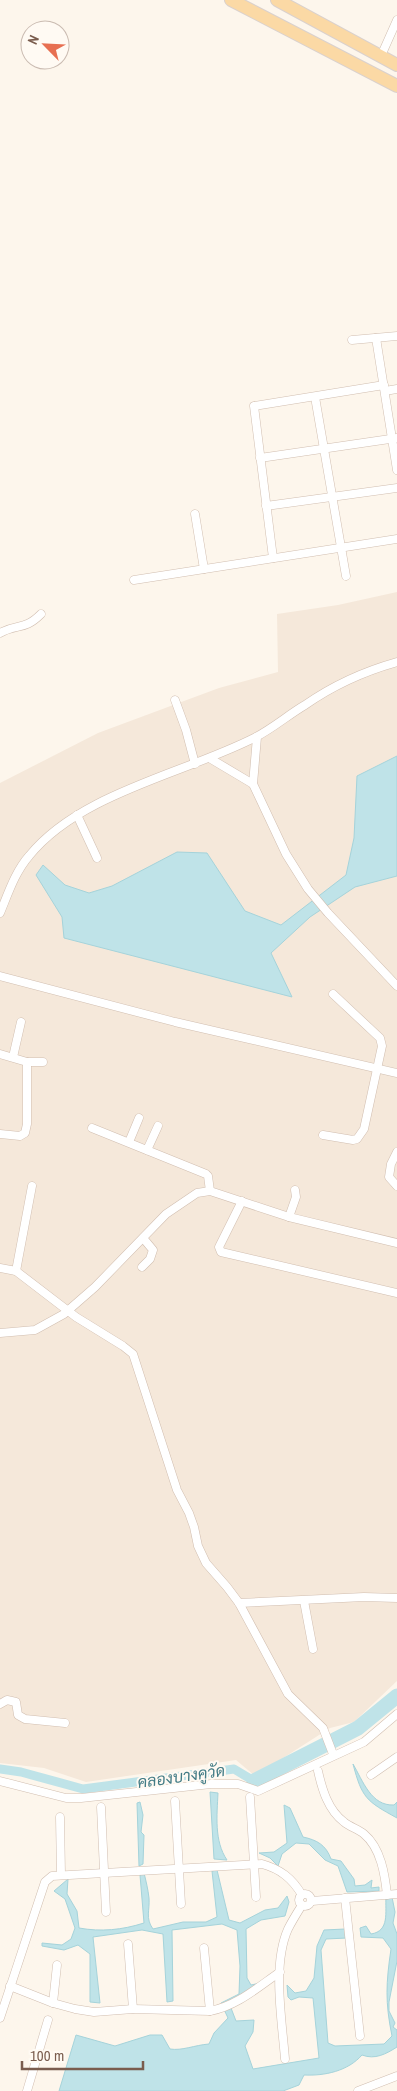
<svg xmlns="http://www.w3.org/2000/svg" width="397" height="2091" viewBox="0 0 397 2091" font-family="'Archivo Narrow',Sarabun,sans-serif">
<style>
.residential{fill:#f5e8da}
.water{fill:#bfe3e8;stroke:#a5d3da}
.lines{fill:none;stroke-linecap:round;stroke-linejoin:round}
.canal{stroke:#bfe3e8;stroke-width:9}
.river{stroke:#bfe3e8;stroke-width:15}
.minor-casing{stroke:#d1beb0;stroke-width:9}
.primary-casing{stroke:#dad1cd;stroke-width:14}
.minor{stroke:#fff;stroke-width:8}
.primary{stroke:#fbd9a5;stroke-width:12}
.labels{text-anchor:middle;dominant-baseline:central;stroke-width:4;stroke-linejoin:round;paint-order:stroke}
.water-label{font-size:16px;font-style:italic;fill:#437c86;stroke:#fffaf3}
</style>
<rect width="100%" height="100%" fill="#fdf6ec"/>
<polygon class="residential" points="397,592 397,1681 354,1722 330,1728 255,1776 236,1760 86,1782 44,1768 0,1763 0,783 98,733 219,688 278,672 277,614 338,605"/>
<g class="water">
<polygon points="397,756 397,876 355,887 310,917 271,953 292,997 64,938 62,917 36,875 43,865 65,885 89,893 112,886 177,852 207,853 245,911 281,925 346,875 354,838 357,776"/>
<path d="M353,1764C363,1781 371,1806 394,1805L397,1802V1818C366,1801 362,1798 353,1764Z"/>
<path d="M210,1792L218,1793C217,1815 214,1841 227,1860L214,1859Z"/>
<polygon points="140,1802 143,1815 141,1832 144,1835 143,1864 139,1866 137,1803"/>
<path d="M284,1805L290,1808L303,1837C317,1840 326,1845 331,1859L341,1861L354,1879L355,1886L365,1885L372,1880L371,1888L379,1887V1891L347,1892L338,1866L325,1860L309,1844L296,1843L282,1854L278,1866L270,1858L259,1853L274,1852L287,1843Z"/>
<path d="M217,1870L229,1920L240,1923L265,1910L278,1908L287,1896L289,1902L285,1916L261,1920L246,1929L247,1978L251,1985L265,1982L231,2008L236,2021L254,2020L253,2032L245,2046L253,2069L319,2058L313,1998L299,1997L291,2000L288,1997L287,1985L295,1993L306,1991L314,1978L317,1946L324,1930L345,1929L347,1938L326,1939L321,1950L328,2043L335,2046L384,2044L392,2036C385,2002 386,1983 391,1949L383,1938L361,1937L360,1928L366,1926L371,1934C390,1931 385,1912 386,1897H392L395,1912L393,1923L397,1934V1961L389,2002V2011L395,2023L393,2027L397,2030V2047C386,2054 375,2060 362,2055C348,2071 325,2076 304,2075L299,2085L283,2091H59L76,2035L115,2046L150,2035H162L170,2049C182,2051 195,2045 209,2044L214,2033L228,2018L221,2003L239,1994L240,1966L237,1930L222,1924L172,1930L173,2001L167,2002L163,1934L142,1930L93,1937L100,2003L90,2002V1954L78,1945L64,1950L42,1946V1943L62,1945L71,1939L75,1928L65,1899L54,1891L68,1879L67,1894L77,1911L79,1928C101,1932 122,1930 144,1923L140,1875L144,1873C146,1881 148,1889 149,1898C150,1910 145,1918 153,1929L183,1922H206L217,1917L212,1871Z"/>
</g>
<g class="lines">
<polyline class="canal" points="0,1769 21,1772 83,1789 234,1769 254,1781"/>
<polyline class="river" points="254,1781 358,1728 397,1696"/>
<g class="minor-casing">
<g id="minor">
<polyline points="381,56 397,20"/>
<polyline points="376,338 397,470"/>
<polyline points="352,340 397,336"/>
<polyline points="385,391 397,389"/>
<polyline points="315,397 346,576"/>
<polyline points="260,458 397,438"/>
<polyline points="266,506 397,488"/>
<polyline points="195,514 204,569"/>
<polyline points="273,558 254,406 384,385"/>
<polyline points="134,580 397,539"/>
<path d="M0,633C18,623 24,631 41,614"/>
<polyline points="175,700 186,730 195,764"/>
<polyline points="257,737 253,784 286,854 308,889 328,913 397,986"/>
<polyline points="211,759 253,784"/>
<polyline points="77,815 97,858"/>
<path d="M0,913C8,894 15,872 29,856C80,793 183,774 254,738C272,729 288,715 305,705C332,686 365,671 397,662"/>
<polyline points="0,976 175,1022 397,1073"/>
<polyline points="0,1054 27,1062 43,1062"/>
<polyline points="13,1057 21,1022"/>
<polyline points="92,1128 206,1174 208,1176 210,1191"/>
<polyline points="0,1134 20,1136 25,1133 27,1124 27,1062"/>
<polyline points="323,1135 353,1140 357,1139 364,1129 382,1046 380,1038 333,994"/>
<polyline points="129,1142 139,1118"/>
<polyline points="147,1150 158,1126"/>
<polyline points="397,1152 391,1164 389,1177 397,1186"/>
<polyline points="242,1201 219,1247 221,1252 397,1293"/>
<polyline points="289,1217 296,1197 295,1190"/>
<polyline points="142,1267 150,1259 153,1250 143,1238"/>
<polyline points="0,1268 16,1271 76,1317 123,1346 133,1354 177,1490 189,1513 194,1527 198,1546 206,1563 227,1587 239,1603 288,1694 323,1728 333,1754"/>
<polyline points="16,1271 32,1186"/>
<polyline points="0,1333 35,1330 64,1314 95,1287 166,1214 197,1193 210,1191 289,1217 397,1243"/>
<polyline points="304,1601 313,1649"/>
<polyline points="239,1603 364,1597 397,1598"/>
<polyline points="0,1704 7,1700 16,1702 18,1715 25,1719 65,1723"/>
<path d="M318,1771C322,1789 328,1810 344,1822C350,1827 358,1829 364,1834C381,1848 385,1875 387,1895"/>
<polyline points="371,1775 397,1757"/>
<polyline points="0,1781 66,1798 81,1798 211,1784 238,1784 258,1791 364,1742 397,1714"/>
<polyline points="250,1797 256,1897"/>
<polyline points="175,1801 181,1904"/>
<polyline points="101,1807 106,1912"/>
<polyline points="60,1817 61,1875"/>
<circle cx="305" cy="1900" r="6"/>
<polyline points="345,1898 360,2036"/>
<polyline points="312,1901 397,1894"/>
<polyline points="128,1944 133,2009"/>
<polyline points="204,1948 210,2011"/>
<path d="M10,1986L53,2003L75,2009L94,2012L133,2009L210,2011C237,2006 258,1987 280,1972"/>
<polyline points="53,2003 57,1965"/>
<path d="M0,2018L45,1882L52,1876L262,1864C280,1869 292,1878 302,1895"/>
<path d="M285,2059C282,2020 272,1965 288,1929C292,1921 297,1913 302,1905"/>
<polyline points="27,2091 48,2020"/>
<polyline points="358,2091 397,2076"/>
</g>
</g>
<g class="primary-casing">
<g id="primary">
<polyline points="231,0 397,86"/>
<polyline points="277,0 397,65"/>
</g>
</g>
<use href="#minor" class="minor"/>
<use href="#primary" class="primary"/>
</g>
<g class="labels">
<g class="water-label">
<text transform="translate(181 1776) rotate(-8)">คลองบางคูวัด</text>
</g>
</g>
<g transform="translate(45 45) rotate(294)"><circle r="24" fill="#fffaf3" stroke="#cabbb1"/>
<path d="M0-4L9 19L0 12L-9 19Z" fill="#e76f51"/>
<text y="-8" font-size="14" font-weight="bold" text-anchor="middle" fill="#7a5c4d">N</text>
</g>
<path d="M22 2061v8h121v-8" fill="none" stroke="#7a5c4d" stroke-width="2.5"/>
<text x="30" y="2061" font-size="15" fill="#7a5c4d" stroke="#fffaf3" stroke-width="4" paint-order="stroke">100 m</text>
</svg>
